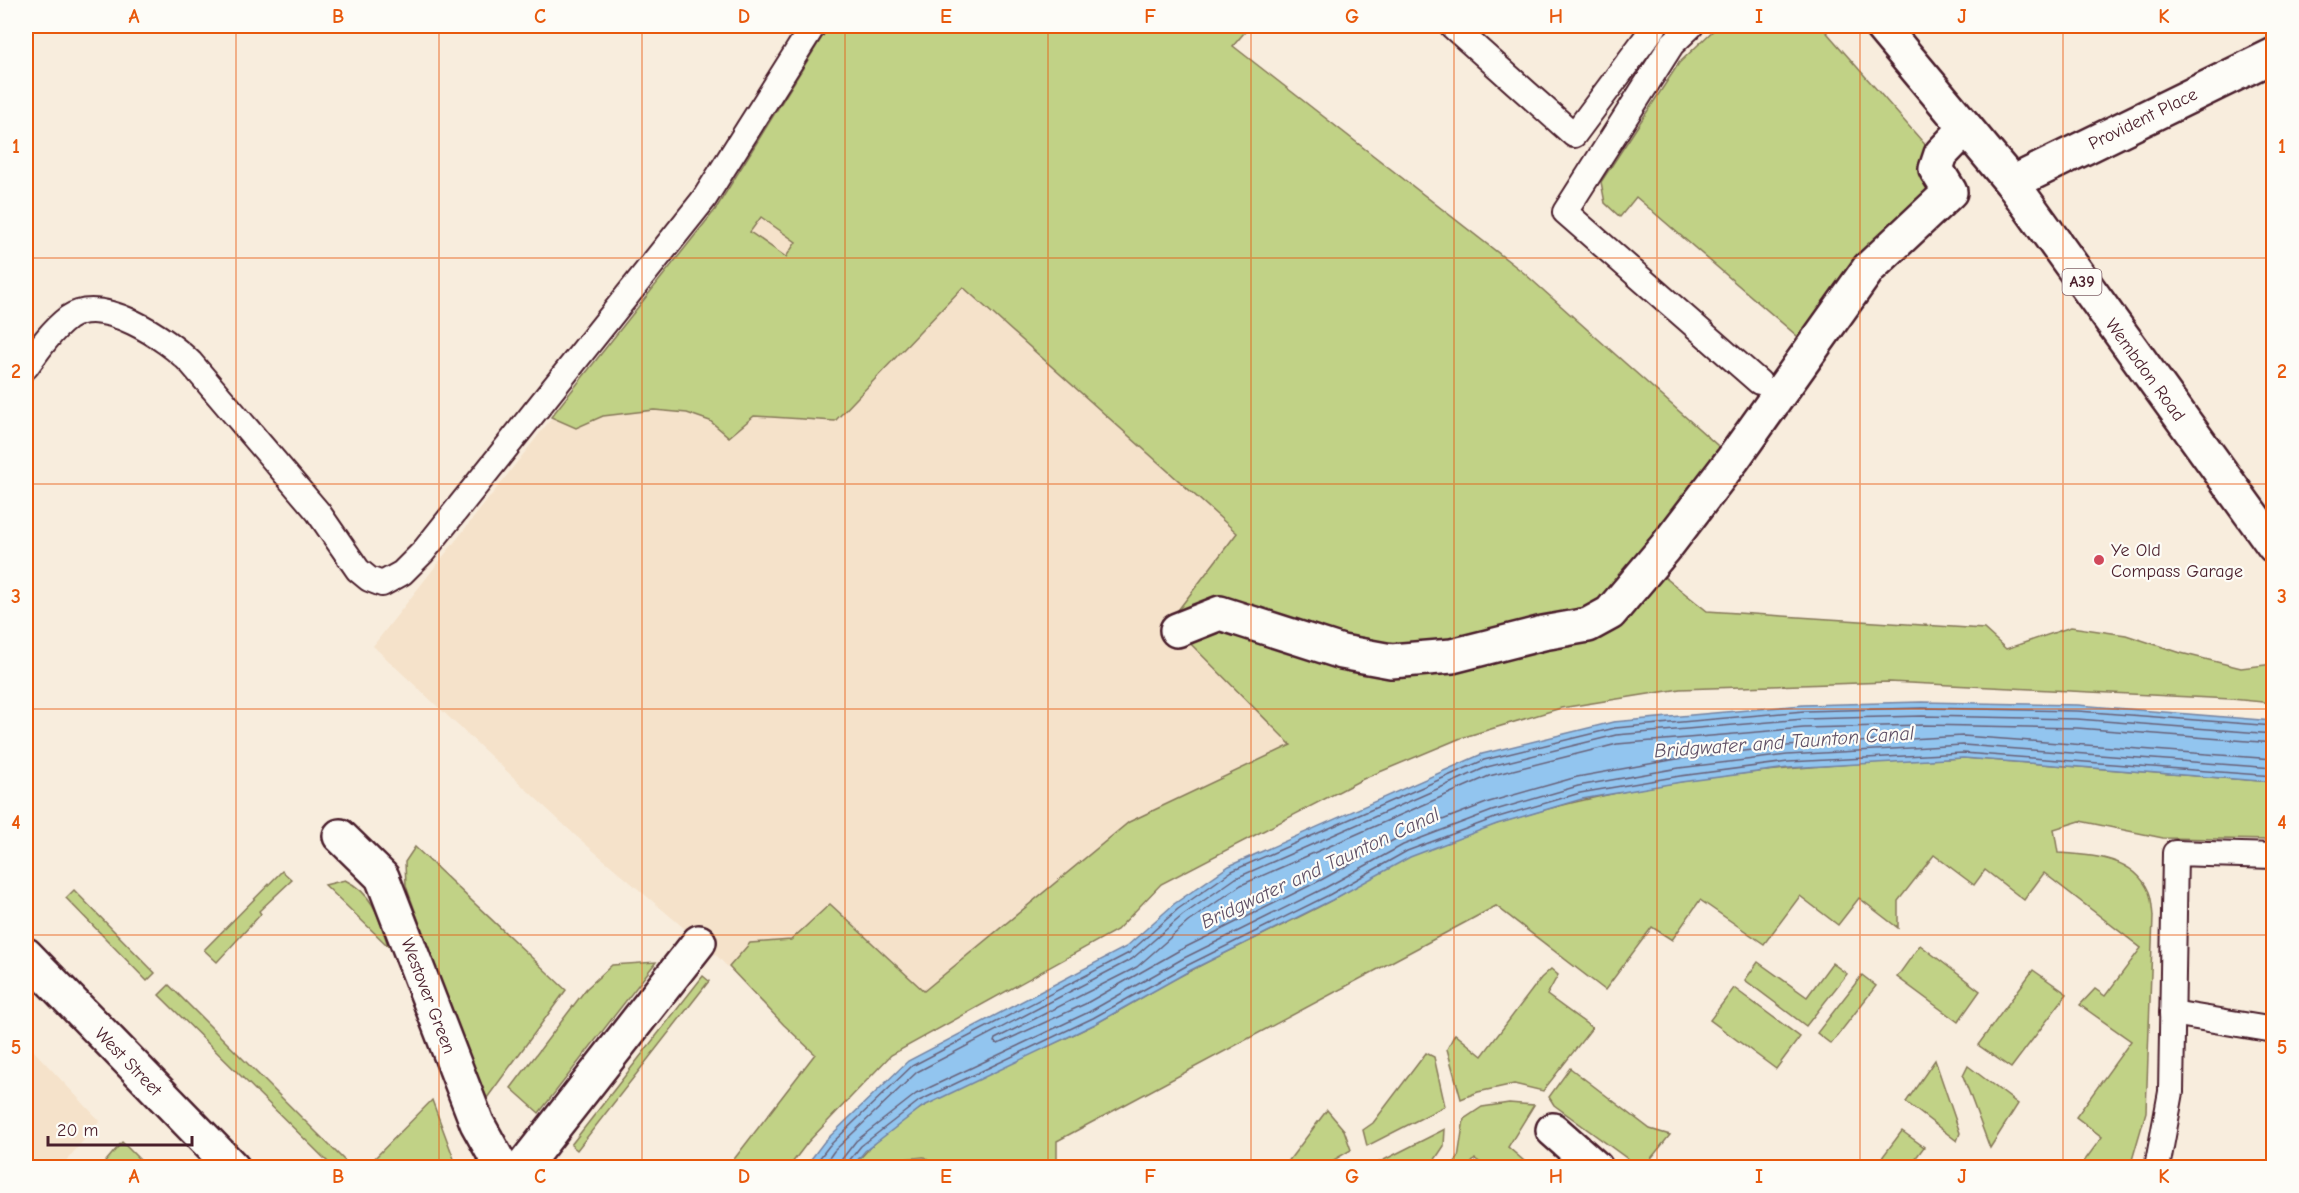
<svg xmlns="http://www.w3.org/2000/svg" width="2299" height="1193" viewBox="0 0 2299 1193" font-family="'Comic Neue',sans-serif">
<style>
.built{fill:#f5e2ca}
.green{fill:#c1d286;stroke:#867858;stroke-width:1.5;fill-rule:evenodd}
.water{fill:#92c5ef;stroke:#7583a1;stroke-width:1.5}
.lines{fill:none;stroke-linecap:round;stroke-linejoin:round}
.shore{stroke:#676179;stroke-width:1.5}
.service-casing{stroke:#4a1f2b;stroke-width:28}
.pedestrian-casing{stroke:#4a1f2b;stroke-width:38}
.minor-casing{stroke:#4a1f2b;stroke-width:38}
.primary-casing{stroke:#4a1f2b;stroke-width:38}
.service{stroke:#fdfcf7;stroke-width:24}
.pedestrian{stroke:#fdfcf7;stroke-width:33}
.minor{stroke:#fdfcf7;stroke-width:33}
.primary{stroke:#fdfcf7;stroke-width:33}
.grid{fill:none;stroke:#e8590c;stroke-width:1.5;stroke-opacity:0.55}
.poi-dot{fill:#d1495b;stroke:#fdfcf7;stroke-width:2}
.labels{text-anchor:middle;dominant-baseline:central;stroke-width:4.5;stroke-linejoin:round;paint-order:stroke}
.shield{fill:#fdfcf7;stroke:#806168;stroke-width:1.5}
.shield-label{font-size:16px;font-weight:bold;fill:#4a1f2b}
.street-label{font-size:18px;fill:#4a1f2b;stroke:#fdfcf7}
.poi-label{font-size:18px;fill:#4a1f2b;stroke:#fdfcf7;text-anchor:start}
.water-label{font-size:20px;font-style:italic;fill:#605166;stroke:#fdfcf7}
.neatline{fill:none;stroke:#e8590c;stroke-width:2}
.grid-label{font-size:20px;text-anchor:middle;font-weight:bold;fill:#e8590c}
</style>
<rect width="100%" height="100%" fill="#f8eddd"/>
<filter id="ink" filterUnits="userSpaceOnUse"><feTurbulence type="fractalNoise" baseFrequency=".0167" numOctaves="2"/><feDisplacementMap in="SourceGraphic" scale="12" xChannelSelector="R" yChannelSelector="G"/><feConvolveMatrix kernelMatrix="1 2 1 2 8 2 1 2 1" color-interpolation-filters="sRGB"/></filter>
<g filter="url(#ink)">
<g class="built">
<polygon points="829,26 1233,45 1524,273 1635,595 1129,822 834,1065 784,1025 718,957 576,836 373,646 715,210"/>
<polygon points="31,1048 100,1121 61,1167 26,1167 26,1052"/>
</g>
<g class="green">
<path d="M829,26H1250L1233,46L1524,273L1727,454L1657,571L1707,611L1984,629L2006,649L2071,627L2126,635L2181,653L2241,668L2273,664V703L2231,699L1889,682L1680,689L1561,708L1461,738L1363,779L1161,884L1117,930L891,1055L808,1142L789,1167H728L815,1054L784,1025L729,967L750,943L791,940L830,904L924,991L1129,822L1291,745L1169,622L1237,533L963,287L835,421L754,416L729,437L710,421L687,413L654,410L603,416L576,428L551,417L715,210ZM761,217L796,242L786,257L750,232Z"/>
<polygon points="1718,26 1821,26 1929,149 1937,194 1804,342 1636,197 1620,217 1605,203 1601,182 1679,63"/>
<path d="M1964,758L2273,782V840L2163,838L2080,821L2054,829L2058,853C2090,855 2134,856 2149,892C2152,899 2152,908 2153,916L2146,1112L2130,1167H2080L2102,1137L2076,1117L2131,1041L2080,1005L2095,989L2105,996L2141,948L2044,873L2024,900L1985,870L1974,885L1934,855L1898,901V928L1859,898L1838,925L1800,896L1764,944L1700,900L1672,940L1652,927L1605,990L1496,906L1057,1141V1159L1067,1167H937L924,1157L902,1159L913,1167L852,1168C911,1093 1013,1066 1095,1024C1127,1007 1158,987 1190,971C1237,946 1285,925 1332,900C1358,886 1384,868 1411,856C1585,780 1776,766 1964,758Z"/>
<polygon points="415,847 566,990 487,1098 461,1037 406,886 405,862"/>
<polygon points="282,871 292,880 259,911 261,914 217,962 204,950"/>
<path d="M345,880C374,894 379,918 388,946L325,885Z"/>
<polygon points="74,890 155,973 147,981 66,898"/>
<polygon points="1920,945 1980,991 1958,1022 1897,977"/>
<polygon points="656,962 539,1113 511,1088 586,989 612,965"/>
<polygon points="1758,962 1807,997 1832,963 1847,974 1806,1026 1745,980"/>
<polygon points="1551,969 1558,975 1547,995 1592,1028 1543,1091 1514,1084 1478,1092 1461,1099 1447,1049 1455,1034 1482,1056 1541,978"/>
<polygon points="2033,970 2067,994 2011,1068 1978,1045"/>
<polygon points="1862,975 1876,986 1831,1044 1817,1033"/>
<polygon points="703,976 709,981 577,1150 571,1145"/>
<polygon points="169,985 351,1167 333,1167 159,995"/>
<polygon points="1734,988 1800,1037 1776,1069 1710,1020"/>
<polygon points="1426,1053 1434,1057 1445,1106 1367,1146 1363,1130 1373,1123"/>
<polygon points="1935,1060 1960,1133 1957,1141 1906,1102"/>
<polygon points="1968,1066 2018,1104 1990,1148 1963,1076"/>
<polygon points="1570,1068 1650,1129 1670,1135 1644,1167 1632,1162 1554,1105 1549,1097"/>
<polygon points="432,1100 457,1167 366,1167"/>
<polygon points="1509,1103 1534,1105 1508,1147 1531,1167 1487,1167 1475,1159 1468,1167 1451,1167 1458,1158 1464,1119 1482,1107"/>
<polygon points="1327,1110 1344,1130 1351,1150 1322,1167 1284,1167"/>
<polygon points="1445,1129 1444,1146 1430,1167 1370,1167"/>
<polygon points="1902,1131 1924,1147 1909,1167 1875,1167"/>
<polygon points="122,1142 147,1167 101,1167"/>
</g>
<polygon class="water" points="1922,702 2078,705 2273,721 2273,782 1963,758 1788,768 1681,782 1582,799 1497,824 1410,857 1332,900 1191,970 1095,1024 922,1107 865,1151 852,1167 805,1167 824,1142 908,1061 1126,947 1174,904 1229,866 1482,754 1613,722 1803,705"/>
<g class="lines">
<g class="shore">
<polyline points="2274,743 2077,728 1922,725 1804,728 1617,744 1489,776 1241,885 1188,922 1137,967 995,1039 994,1042 998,1044 1085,1004 1180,950 1321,880 1401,836 1489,802 1577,777 1677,759 1786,746 1963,736 2274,759"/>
<polyline points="812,1168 829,1146 912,1066 1129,953 1178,909 1232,871 1484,760 1615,728 1804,711 1922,708 2078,711 2274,726"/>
<polyline points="822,1168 834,1151 917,1072 1132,959 1183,915 1236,878 1487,767 1616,735 1804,719 1922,716 2077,719 2274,734"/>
<polyline points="840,1168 842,1159 856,1141 916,1094 1089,1012 1184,958 1325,888 1403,845 1492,811 1578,786 1679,768 1787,755 1963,745 2274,768"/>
<polyline points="848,1168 848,1162 861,1146 919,1101 1093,1018 1188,965 1329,895 1407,851 1495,818 1580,793 1680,776 1788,762 1963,753 2274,776"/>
</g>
<g class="service-casing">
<g id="service">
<polyline points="1452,26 1574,135 1655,26"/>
<polyline points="1691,26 1672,44 1565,212 1759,382"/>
<path d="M26,367C38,350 51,331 68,318C102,294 167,339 191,363L318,512L358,570L369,579L382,584L402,573L423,552L704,199L813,26"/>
<polyline points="2172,1013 2274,1030"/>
<polyline points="2157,1168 2171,1092 2175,853 2274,856"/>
</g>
</g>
<g class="pedestrian-casing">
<polyline id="pedestrian" points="1177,630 1220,613 1342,652 1391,661 1452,656 1543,633 1588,625 1610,613 1665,548 1733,459 1869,268 1950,192 1936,169 1941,154 1966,128"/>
</g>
<g class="minor-casing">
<g id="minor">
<polyline points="2012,183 2274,55"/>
<polyline points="340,836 382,877 477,1123 502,1168"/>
<polyline points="26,955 233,1168"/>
<polyline points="1553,1130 1596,1168"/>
<polyline points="522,1168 699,942"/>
</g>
</g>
<g class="primary-casing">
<polyline id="primary" points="1881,26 2012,183 2274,546"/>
</g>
<use href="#service" class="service"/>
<use href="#pedestrian" class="pedestrian"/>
<use href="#minor" class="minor"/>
<use href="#primary" class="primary"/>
</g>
</g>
<path class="grid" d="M236,26V1168M439,26V1168M642,26V1168M845,26V1168M1048,26V1168M1251,26V1168M1454,26V1168M1657,26V1168M1860,26V1168M2063,26V1168M26,258H2274M26,484H2274M26,709H2274M26,935H2274"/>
<circle class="poi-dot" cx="2099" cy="560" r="6"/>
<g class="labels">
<rect class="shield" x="2062.5" y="269" width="39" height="26" rx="4.5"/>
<g class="shield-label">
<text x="2082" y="282">A39</text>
</g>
<g class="street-label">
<text transform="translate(2143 119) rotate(-26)">Provident Place</text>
<text transform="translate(2145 370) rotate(54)">Wembdon Road</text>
<text transform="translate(428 996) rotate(69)">Westover Green</text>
<text transform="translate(128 1062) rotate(46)">West Street</text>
</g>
<g class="poi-label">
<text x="2111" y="550">Ye Old<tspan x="2111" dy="21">Compass Garage</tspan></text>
</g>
<g class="water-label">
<text transform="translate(1784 742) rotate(-4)">Bridgwater and Taunton Canal</text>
<text transform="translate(1320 868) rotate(-25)">Bridgwater and Taunton Canal</text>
</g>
</g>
<rect width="2299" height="1193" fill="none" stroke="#fdfcf7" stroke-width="66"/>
<path d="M48 1136v9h144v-9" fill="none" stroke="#4a1f2b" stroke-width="3"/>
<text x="57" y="1136" font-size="18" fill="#4a1f2b" stroke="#fdfcf7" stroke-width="4.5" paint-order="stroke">20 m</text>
<rect x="33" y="33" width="2233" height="1127" class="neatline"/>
<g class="grid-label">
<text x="134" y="23">A</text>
<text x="338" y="23">B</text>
<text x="540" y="23">C</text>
<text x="744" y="23">D</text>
<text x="946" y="23">E</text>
<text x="1150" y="23">F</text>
<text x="1352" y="23">G</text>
<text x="1556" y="23">H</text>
<text x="1759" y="23">I</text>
<text x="1962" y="23">J</text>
<text x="2164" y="23">K</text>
<text x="16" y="153">1</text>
<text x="2282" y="153">1</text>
<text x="16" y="378">2</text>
<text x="2282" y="378">2</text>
<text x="16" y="603">3</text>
<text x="2282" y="603">3</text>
<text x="16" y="829">4</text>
<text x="2282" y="829">4</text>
<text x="16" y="1054">5</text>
<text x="2282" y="1054">5</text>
<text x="134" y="1183">A</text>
<text x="338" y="1183">B</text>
<text x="540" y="1183">C</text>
<text x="744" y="1183">D</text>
<text x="946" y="1183">E</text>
<text x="1150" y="1183">F</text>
<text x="1352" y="1183">G</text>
<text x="1556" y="1183">H</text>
<text x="1759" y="1183">I</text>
<text x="1962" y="1183">J</text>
<text x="2164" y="1183">K</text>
</g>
</svg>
